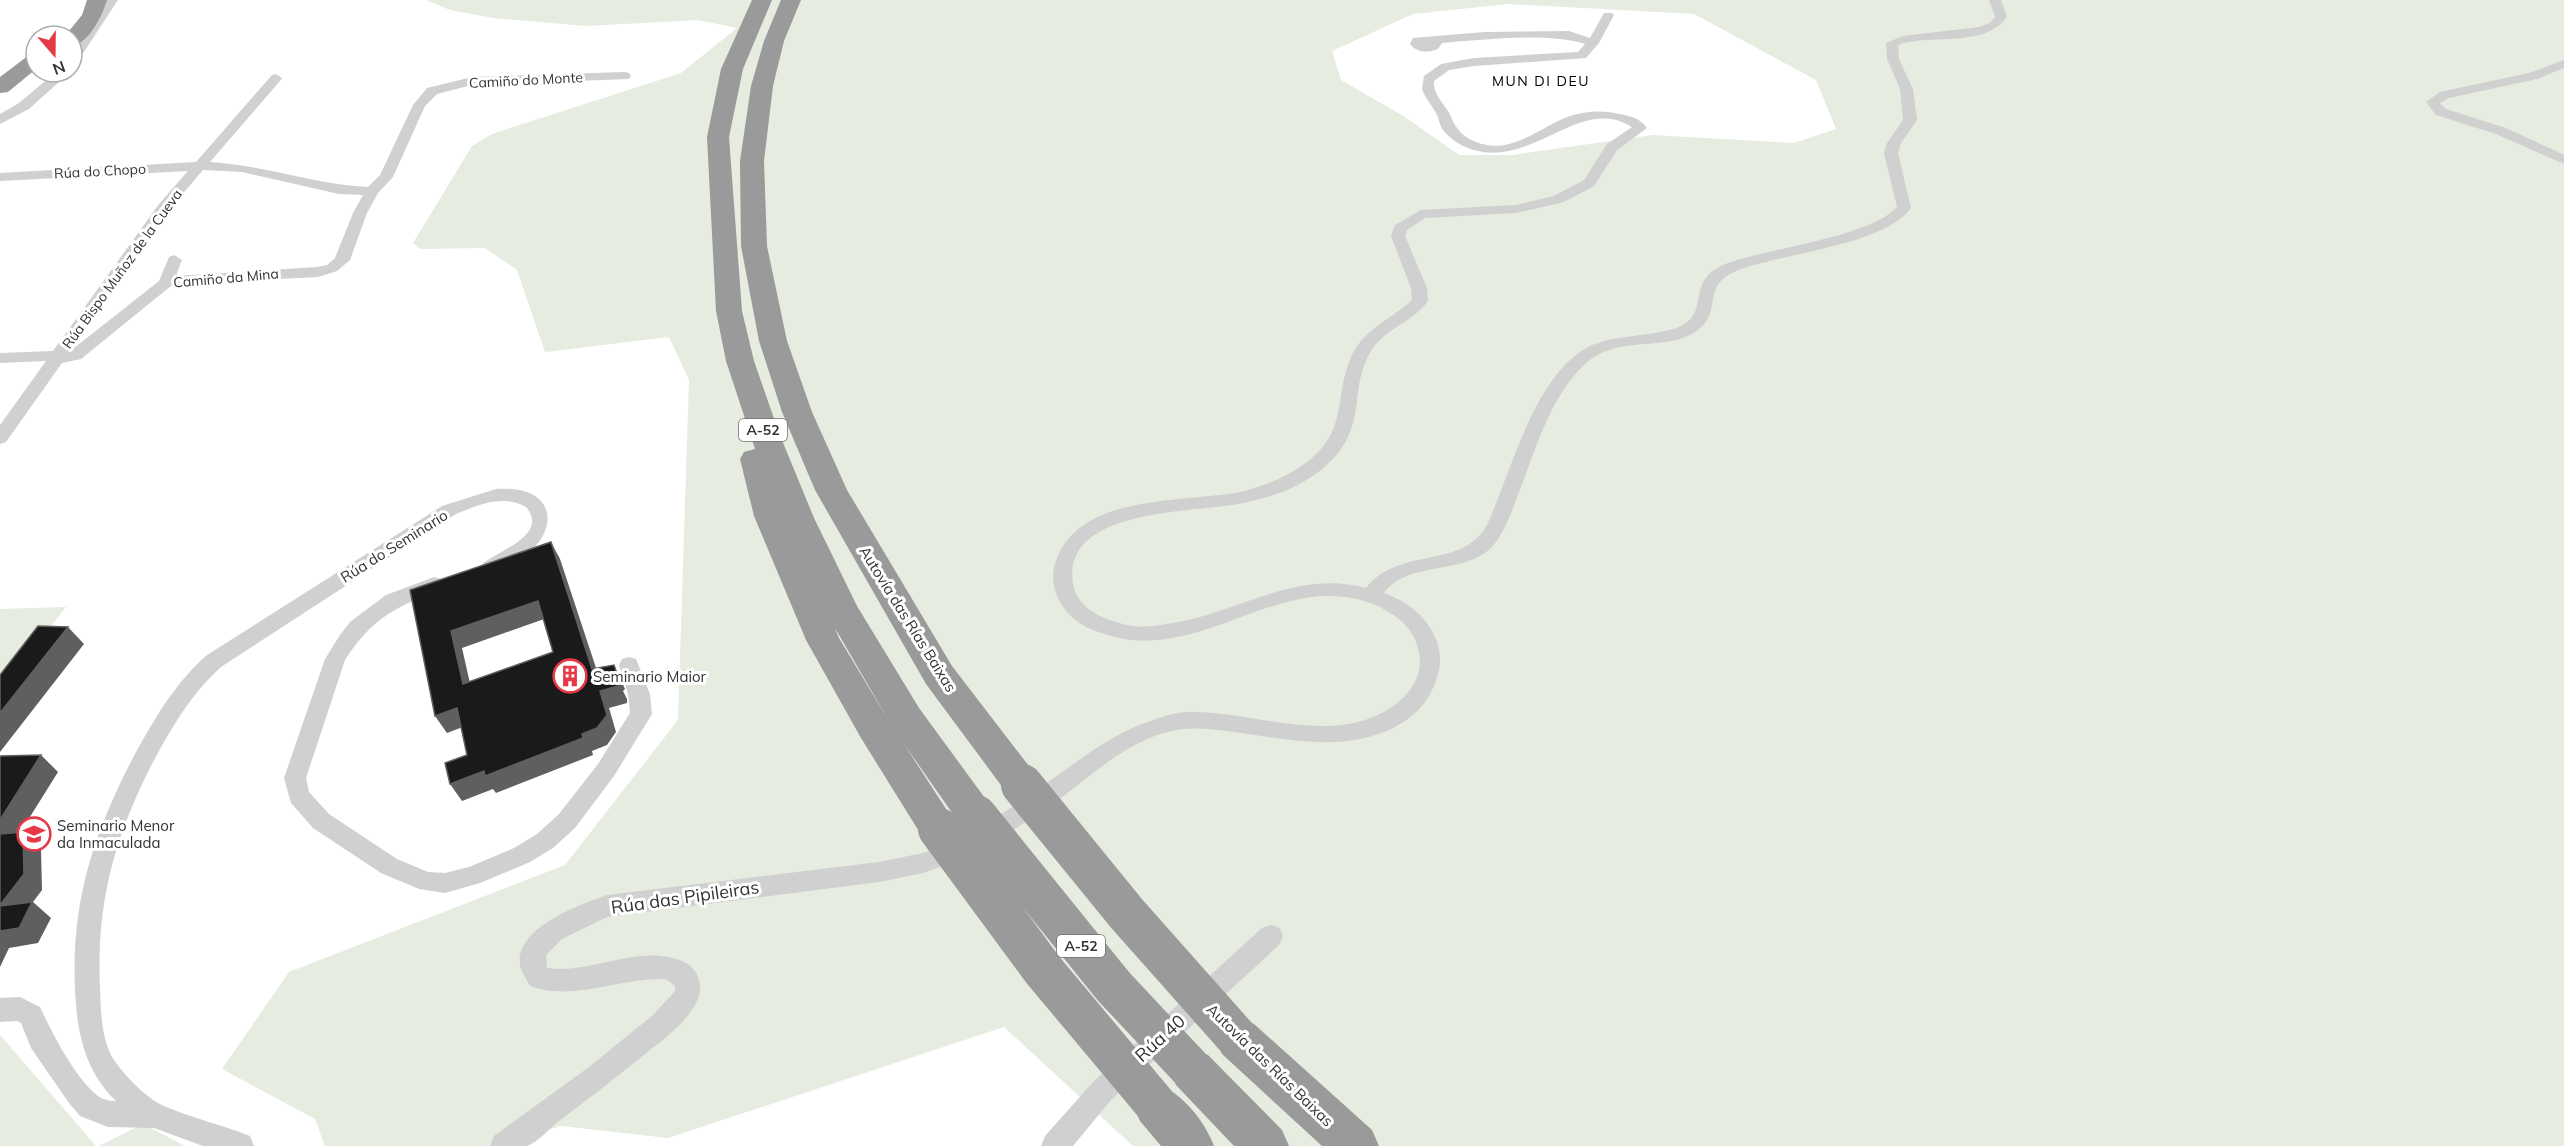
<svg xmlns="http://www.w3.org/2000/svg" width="2564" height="1146" viewBox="0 0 2564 1146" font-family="Mulish,sans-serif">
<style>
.green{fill:#e6ecdf;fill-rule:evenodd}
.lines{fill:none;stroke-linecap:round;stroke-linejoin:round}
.street{fill:#d0d0d0;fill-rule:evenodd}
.highway{fill:#9a9a9a;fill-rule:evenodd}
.highway-bridge{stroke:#9a9a9a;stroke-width:42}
.shaded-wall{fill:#5f5f5f}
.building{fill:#1a1a1a;stroke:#5f5f5f;stroke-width:1.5;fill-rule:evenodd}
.labels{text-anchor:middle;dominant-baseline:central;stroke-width:6;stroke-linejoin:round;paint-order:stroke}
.far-street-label{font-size:14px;fill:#333;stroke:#fff}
.far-neighbourhood-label{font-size:14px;letter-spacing:1.5px;fill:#000;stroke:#fff}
.shield{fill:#fff;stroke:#707070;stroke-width:1.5}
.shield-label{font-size:14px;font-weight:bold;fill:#333}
.street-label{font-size:15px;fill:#333;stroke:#fff}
.poi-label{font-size:15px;fill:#333;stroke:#fff;text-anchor:start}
.near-street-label{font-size:18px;fill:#333;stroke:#fff}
</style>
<rect width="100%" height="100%" fill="#fff"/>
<g class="green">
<path d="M426,0H2564V1146H1133L1004,1027L668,1138L561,1126L497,1146H325L315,1119L222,1069L289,972L565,865L678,720L689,380L669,337L545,352L517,270L485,248L420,249L413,243L472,146L492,134L681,73L737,28L698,20L586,26L494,18L450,10ZM1508,4L1694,14L1816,80L1836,129L1794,143L1653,135L1512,155H1459L1405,117L1341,80L1332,51L1413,14Z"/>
<polygon points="66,607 0,690 0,609"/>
<polygon points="0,1035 96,1146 0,1146"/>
<polygon points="143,1124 185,1146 99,1146"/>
</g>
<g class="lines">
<g class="street">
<polygon points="106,0 118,0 76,64 72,65 72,52"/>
<path d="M1989,0H2001L2007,17C1983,49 1932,33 1898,45L1899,59L1913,89L1917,120L1901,143L1898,153L1911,208C1884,246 1779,253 1734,272C1701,287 1723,310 1698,330C1667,354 1617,332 1583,366C1548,400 1534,455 1516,500C1510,516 1503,535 1491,548C1461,576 1409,560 1384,593C1407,602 1426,615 1436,639C1444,659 1439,678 1429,696C1419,713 1402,725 1384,732C1337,750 1289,740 1241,733C1216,729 1189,725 1164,733C1125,744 1093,774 1061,798C1039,814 1016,828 993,843L985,846L977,843L973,836L977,829C999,815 1022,801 1044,785C1080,760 1113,732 1156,719C1170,714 1184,711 1198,712C1263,714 1339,747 1396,704C1410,693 1420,679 1420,661C1419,640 1409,625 1392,614C1372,600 1346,595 1322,596C1250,601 1185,657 1111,636C1094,631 1079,626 1067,612C1054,597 1049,577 1057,558C1083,493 1184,503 1240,492C1261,487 1282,479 1300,467C1352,432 1331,399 1353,353C1366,328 1393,318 1412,300L1411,288L1391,236L1395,225L1421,210L1516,205L1554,196L1584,180L1607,144L1632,127C1582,95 1536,164 1478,151C1464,148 1452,141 1443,130C1439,124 1439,118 1436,113C1431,104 1425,98 1422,89L1424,76L1441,64L1474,58L1578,52L1585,44C1547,32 1483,40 1442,43L1438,49C1428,53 1417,53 1410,44L1413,38L1485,32L1569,31L1590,38L1604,13H1612L1614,15L1599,43L1586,58L1474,66L1449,70L1434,81C1433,96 1446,104 1451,117C1456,129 1463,137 1476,142C1511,156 1539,127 1570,116C1586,111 1603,110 1619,114C1631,116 1640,118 1647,128L1617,150L1594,186L1564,202L1516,213L1425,218L1407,230L1405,236L1427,288L1428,301C1414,321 1387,328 1373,348C1345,389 1373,428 1321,470C1297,489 1267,499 1238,504C1192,513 1061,508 1073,584C1077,609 1103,619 1123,624C1139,629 1157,626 1173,623C1239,612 1297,569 1366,588C1400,545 1461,571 1487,525C1512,471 1537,363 1598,343C1622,334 1669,336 1686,323C1708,307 1687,282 1723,265C1765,248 1869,238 1897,207L1884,153L1887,143L1903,120L1900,89L1887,59L1886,43L1903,36L1979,27L1990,23L1995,17Z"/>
<polygon points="2564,60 2564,68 2537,79 2449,98 2440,103 2446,109 2506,128 2564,155 2564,164 2496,134 2436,115 2426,102 2440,92 2529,73"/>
<polygon points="56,72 70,72 29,109 0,124 0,114 19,103"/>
<path d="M625,72L629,73L631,76L629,79L472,85L437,94L425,106L393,177L378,193L367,213L350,260L337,271L318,277L182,284L171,286L81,359L62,363L6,442L0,444V425L46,361L0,363V353L53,351L159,204L188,171L0,181V173L196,162L272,75L276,74L282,78L280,81L210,162C264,165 315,185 368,187L380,175L413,105L427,88L472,77ZM203,170L242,172L339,194L363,195L353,213L335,258L327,265L317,267L176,276L182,260L174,255L169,257L159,281L69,352L169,210Z"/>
<path d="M496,489C566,484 560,544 506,567C498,571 493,573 484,571L481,566C488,554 552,537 526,507C503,494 478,505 456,514L221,667C191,694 172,727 153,762C114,838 96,904 100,989C101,1011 101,1040 114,1060C125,1076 146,1098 164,1106C192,1118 222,1125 250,1136L254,1146H203L154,1128L108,1127L80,1116L69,1103L31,1048L21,1023L17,1021L0,1022V998L20,997L40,1007C52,1033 75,1078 98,1096C103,1100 110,1101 116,1101C84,1070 77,1032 75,989C71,900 94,832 135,754C155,718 175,683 207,655L442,506Z"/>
<path d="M434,577L441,579L444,584L441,589C397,606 371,619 345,660L306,778L309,792L329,814L397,859L428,872L445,873L469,867L514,848L537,834L559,814L598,764L630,713L628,694L619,665L622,659L629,657L636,659L650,694L652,714L614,776L575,828L553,848L530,862L480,883L445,893L419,889L381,873L313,828L291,803L284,778L325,659L340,635L350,622L386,595Z"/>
<path d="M959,840L967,843L971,850L967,857L923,873L879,882L607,917L562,939L546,955L547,968C592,975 642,941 686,963C700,971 704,989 696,1003C685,1024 664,1039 645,1054C617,1077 588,1099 559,1121C550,1128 538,1142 527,1146C517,1146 500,1146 490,1146L494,1136L589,1067L653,1015L675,991V986L666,979C621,977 573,1002 530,986C527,980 521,971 520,965C515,927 580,905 607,895L879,862L923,853Z"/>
<polygon points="1271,925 1280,928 1283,936 1280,944 1111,1100 1073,1146 1041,1146 1045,1136 1093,1082 1262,928"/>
</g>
<g class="highway">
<path d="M87,0H107C102,16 90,42 72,46V36H65L82,15Z"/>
<path d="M752,0H772L743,69L729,137L742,311L754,361L779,433L814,518L857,606L919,708L990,805L995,816L990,827L976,832L962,827L904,744L959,829L953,841L939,845L925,841L861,738L806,640L754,516L740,459L744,452L755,449L726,361L716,311L707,137L721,69ZM835,628L889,721L839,638Z"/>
<polygon points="781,0 801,0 784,41 773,86 764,161 767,246 787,341 812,412 847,490 952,666 1035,774 1041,785 1035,796 1022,800 1009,796 926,684 815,490 782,412 759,341 741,246 740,161 751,86 764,41"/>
<polygon points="36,53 36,69 8,92 0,93 0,77 29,55"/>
<polygon points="1238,1018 1254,1024 1372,1130 1379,1146 1322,1146 1222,1054 1216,1039 1222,1024"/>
<polygon points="1192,1049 1208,1055 1282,1130 1289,1146 1234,1146 1176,1085 1170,1070 1176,1055"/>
<path d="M1156,1083C1182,1093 1204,1120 1214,1146H1161L1140,1121L1133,1105L1140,1089Z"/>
</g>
<g class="highway-bridge">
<polyline points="1022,785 1127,914 1238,1039"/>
<polyline points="976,816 1114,987 1192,1070"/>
<polyline points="939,829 1043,970 1156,1105"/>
</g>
</g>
<g class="shaded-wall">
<polygon points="551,542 560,559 602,686 592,669"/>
<polygon points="538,601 547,618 462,648 474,701 463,684 451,631"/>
<polygon points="68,627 84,644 0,752 0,713"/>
<polygon points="614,665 625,689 623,691 627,699 627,703 609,708 616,732 607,745 592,751 593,755 496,793 493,789 462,801 450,784 582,734 600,691 607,680"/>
<polygon points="457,708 468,725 447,733 435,716"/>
<polygon points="41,755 58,772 8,852 0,844 0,820"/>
<polygon points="23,832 41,849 42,890 33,902 51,918 38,943 9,948 0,967 0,905"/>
</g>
<g class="building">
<path d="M551,542L592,669L614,665L616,671L607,680L618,682V686L600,691L607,715L597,728L582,734L583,738L485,776L484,771L450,784L445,763L467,755L457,708L435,716L410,590ZM538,601L553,652L463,684L451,631Z"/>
<polygon points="38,626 68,627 0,713 0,675"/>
<polygon points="41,755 0,820 0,756"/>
<polygon points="23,832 24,874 0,905 0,834"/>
<polygon points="32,902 19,928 0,931 0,906"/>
</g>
<defs>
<g id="building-ring" transform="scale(1.725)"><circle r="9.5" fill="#fff" stroke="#e63946" stroke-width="1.5"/><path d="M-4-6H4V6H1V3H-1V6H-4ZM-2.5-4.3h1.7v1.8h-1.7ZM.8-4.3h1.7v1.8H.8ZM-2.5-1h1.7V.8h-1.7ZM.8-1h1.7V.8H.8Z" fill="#e63946"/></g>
<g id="school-ring" transform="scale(1.725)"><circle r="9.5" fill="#fff" stroke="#e63946" stroke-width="1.5"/><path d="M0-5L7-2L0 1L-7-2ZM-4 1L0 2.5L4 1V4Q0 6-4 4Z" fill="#e63946"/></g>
</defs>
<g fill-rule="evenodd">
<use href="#building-ring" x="570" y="676"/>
<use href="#school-ring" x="34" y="834"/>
</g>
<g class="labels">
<g class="far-street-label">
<text transform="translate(526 80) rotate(-3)">Camiño do Monte</text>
<text transform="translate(100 171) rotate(-3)">Rúa do Chopo</text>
<text transform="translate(122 269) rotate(-54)">Rúa Bispo Muñoz de la Cueva</text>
<text transform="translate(226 278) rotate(-5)">Camiño da Mina</text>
</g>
<g class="far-neighbourhood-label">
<text x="1541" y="81">MUN DI DEU</text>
</g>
<g class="shield">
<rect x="739" y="419" width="48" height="22" rx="4.5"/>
<rect x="1057" y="935" width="48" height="22" rx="4.5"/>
</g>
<g class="shield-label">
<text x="763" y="430">A-52</text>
<text x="1081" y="946">A-52</text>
</g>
<g class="street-label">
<text transform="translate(394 546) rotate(-32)">Rúa do Seminario</text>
<text transform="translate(908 619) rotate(58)">Autovía das Rías Baixas</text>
<text transform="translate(1270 1065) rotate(44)">Autovía das Rías Baixas</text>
</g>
<g class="poi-label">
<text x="593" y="676">Seminario Maior</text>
<text x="57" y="825">Seminario Menor<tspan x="57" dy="17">da Inmaculada</tspan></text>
</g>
<g class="near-street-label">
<text transform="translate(685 897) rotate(-8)">Rúa das Pipileiras</text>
<text transform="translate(1160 1038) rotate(-42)">Rúa 40</text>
</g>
</g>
<g transform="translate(54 54) rotate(160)"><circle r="28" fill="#ffffff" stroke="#adadad" stroke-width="1.5"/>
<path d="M0-4.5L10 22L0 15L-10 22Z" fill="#e63946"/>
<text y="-9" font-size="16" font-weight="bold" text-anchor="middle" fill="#333333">N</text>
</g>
</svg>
